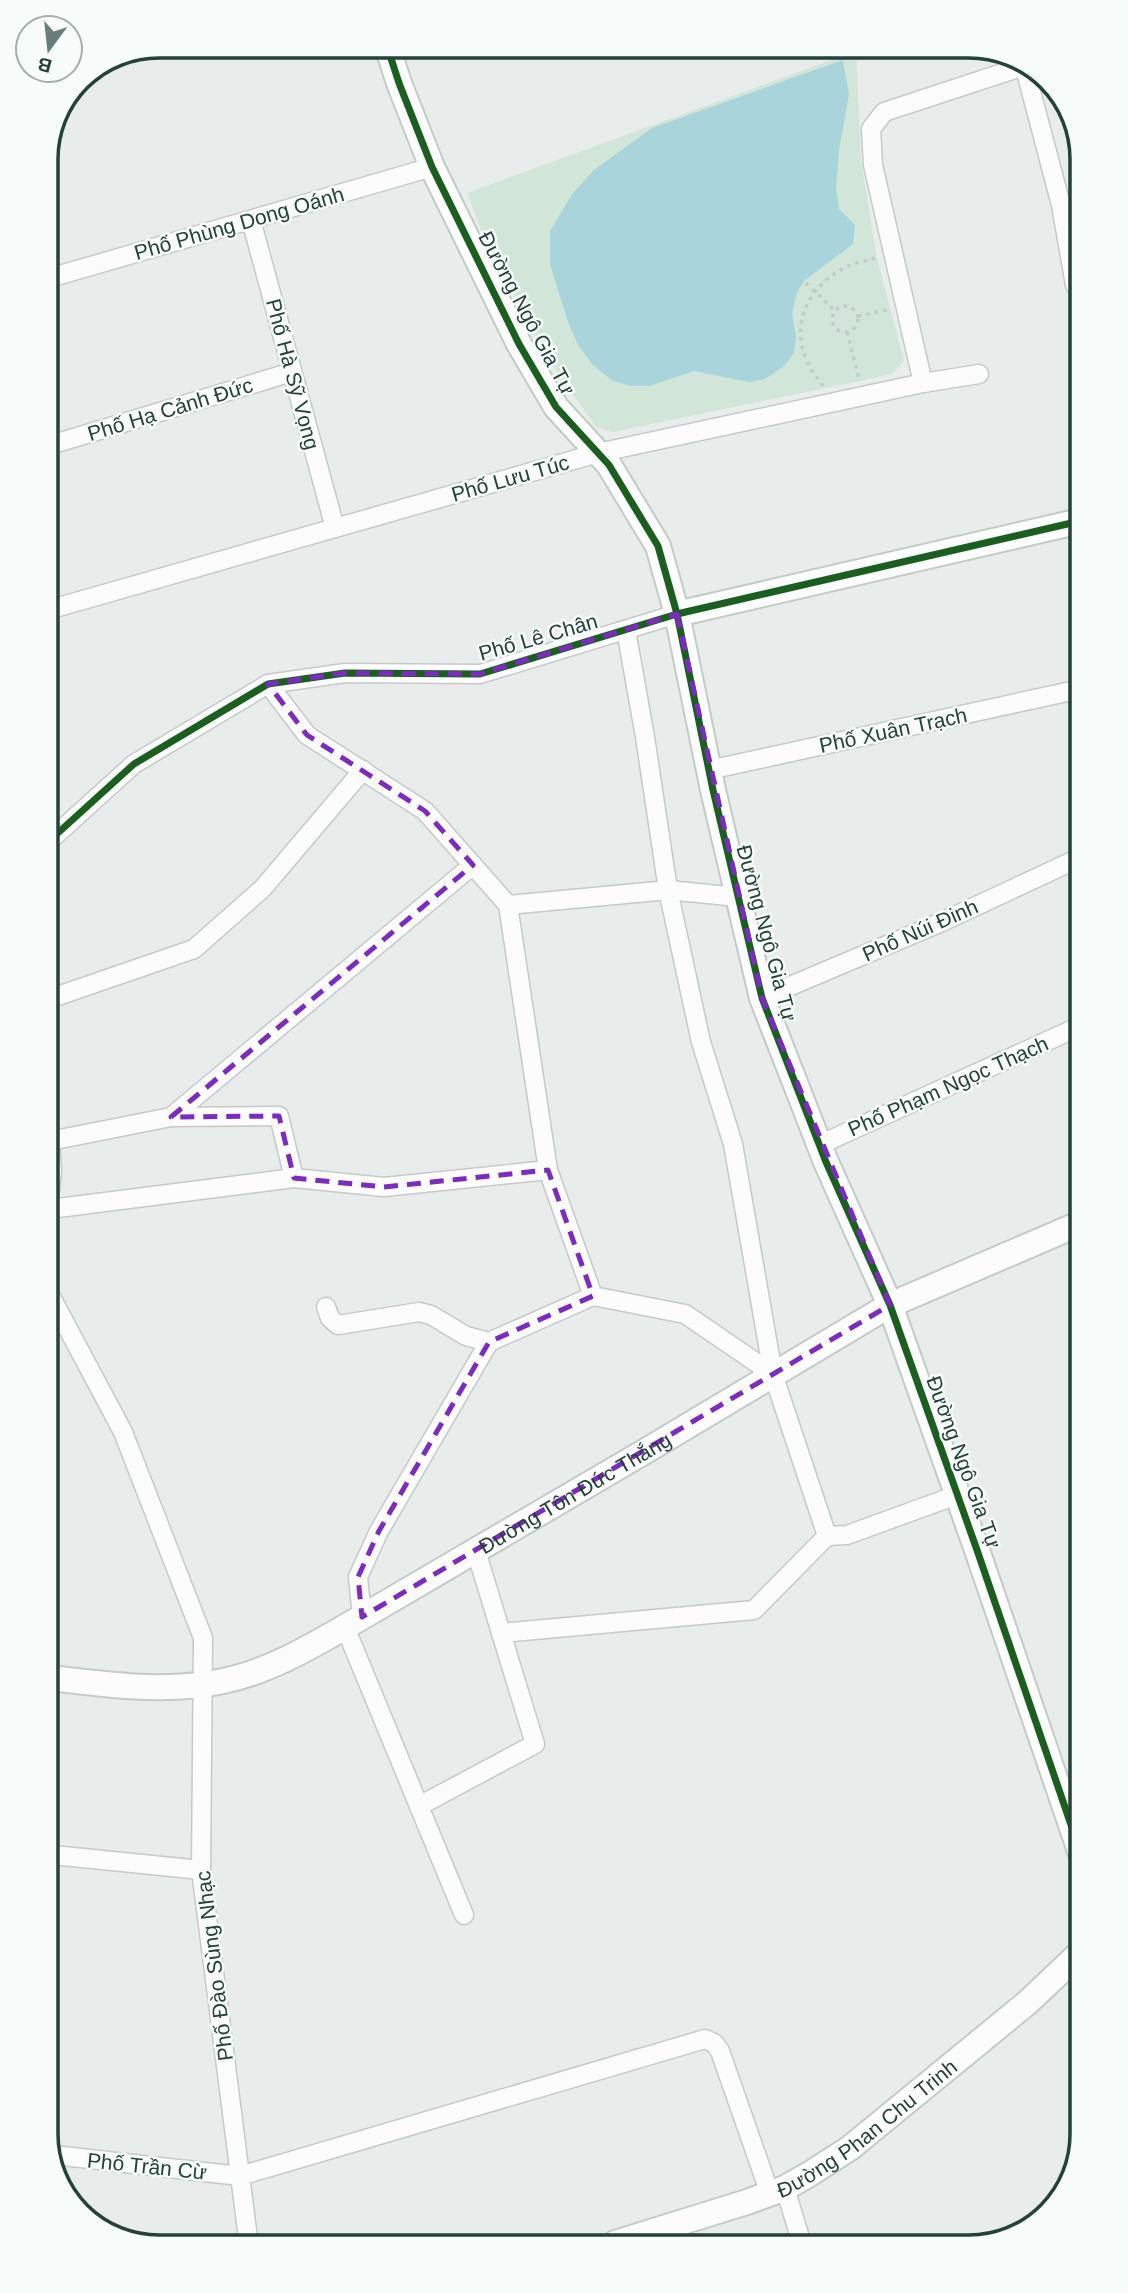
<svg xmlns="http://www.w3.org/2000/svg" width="1128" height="2293" viewBox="0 0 1128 2293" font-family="Helvetica,sans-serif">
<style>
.green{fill:#d1e6d8}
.water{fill:#a9d4db}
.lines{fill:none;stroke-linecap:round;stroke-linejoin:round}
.street-casing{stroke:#c5cac8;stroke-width:21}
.secondary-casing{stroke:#c3cbc8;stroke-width:28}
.path{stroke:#c3ccca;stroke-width:3.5;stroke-dasharray:3.5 5;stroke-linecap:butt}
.street{stroke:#fcfcfc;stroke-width:18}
.secondary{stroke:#fcfcfc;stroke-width:24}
.cycleway-casing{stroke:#f7fbf9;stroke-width:11}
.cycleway{stroke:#1b5e20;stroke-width:7}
.marked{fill:none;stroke:#7b2cbf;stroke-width:5;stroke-dasharray:14 9;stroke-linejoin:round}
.labels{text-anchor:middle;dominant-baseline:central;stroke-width:5;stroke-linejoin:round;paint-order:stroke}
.street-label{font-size:21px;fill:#24423a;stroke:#f7fbf9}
.rim{fill:none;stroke:#24423a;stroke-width:3.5}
</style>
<rect width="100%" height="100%" fill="#e8edeb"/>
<polygon class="green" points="856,51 861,161 877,258 904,361 892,374 860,381 613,432 596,427 548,359 482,232 467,193"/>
<polygon class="water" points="843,60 849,95 839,150 836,189 839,209 855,225 853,244 804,281 797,292 792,313 796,337 794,353 784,366 765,379 749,382 694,371 649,386 631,386 613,381 593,365 578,345 567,319 550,264 550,231 573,193 594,170 652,128"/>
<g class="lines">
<g class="street-casing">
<g id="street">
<polyline points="1029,65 1027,76 1061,205 1075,285"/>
<polyline points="251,220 335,528"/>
<polyline points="46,279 432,167"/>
<polyline points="923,383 873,165 871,129 884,112 1027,65"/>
<polyline points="47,446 292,372"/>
<polyline points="48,610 598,453 923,383 979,374"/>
<polyline points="626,630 645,737 668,890 701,1042 733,1144 773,1374 827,1536 847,1535 957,1495"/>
<polyline points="268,684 307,735 425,811 508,905 548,1170 593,1296 685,1314 773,1374"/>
<polyline points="709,770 1076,690"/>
<polyline points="49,841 134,764 268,684 345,673 480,674 677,614"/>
<polyline points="508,905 668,890 738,897"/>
<polyline points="762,998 944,921 1077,859"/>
<polyline points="49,999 194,949 263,888 363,770"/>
<polyline points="171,1117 473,865"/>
<polyline points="50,1141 171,1117 279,1116 294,1178"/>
<polyline points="50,1145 52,1171 50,1190"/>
<polyline points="819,1145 1078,1027"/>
<polyline points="50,1209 294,1178 384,1187 548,1170"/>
<polyline points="50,1295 123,1432 203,1638 201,1870 249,2246"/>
<polyline points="326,1307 330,1318 338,1325 419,1312 431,1315 466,1336 489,1342"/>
<polyline points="362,1617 358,1577 379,1531 489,1342 593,1296"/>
<polyline points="345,1627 464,1915"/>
<polyline points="501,1633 754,1610 827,1536"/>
<polyline points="419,1806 535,1744 476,1551"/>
<polyline points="53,1855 201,1870"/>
<polyline points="54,2155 240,2176 705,2039 714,2043 720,2051 770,2194"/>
<polyline points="785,2188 801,2241"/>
<polyline points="1009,2239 1025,2229"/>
</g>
</g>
<g class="secondary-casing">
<g id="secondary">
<polyline points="387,46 399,83 432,167 519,344 556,407 609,465 658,546 677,614 713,790 762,998 826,1162 890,1305 977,1550 1081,1854"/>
<polyline points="677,614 1076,522"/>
<path id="s1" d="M52,1678C107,1685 168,1693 223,1681C267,1672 307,1649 345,1627L644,1452L890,1305L1079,1224"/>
<path id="s2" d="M615,2243L747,2202L785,2188L808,2175L850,2148L1027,2003L1082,1951"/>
</g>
</g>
<g class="path">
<polyline points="806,283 834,310"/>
<circle cx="845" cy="319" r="13"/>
<polyline points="858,316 887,310"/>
<polyline points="847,332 859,379"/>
<path d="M823,386C818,379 811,371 808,363C789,325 808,287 844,268C853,263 865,261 875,258"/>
</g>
<use href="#street" class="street"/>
<use href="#secondary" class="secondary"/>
<g class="cycleway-casing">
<g id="cycleway">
<polyline points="387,46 399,83 432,167 519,344 556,407 609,465 658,546 677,614 713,790 762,998 826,1162 890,1305 977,1550 1081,1854"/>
<polyline points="49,841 134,764 268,684 345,673 480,674 677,614 1076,522"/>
</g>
</g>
<use href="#cycleway" class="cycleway"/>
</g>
<path class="marked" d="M677,614L762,998L890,1305L362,1617L358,1577L379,1531L489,1342L593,1296L548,1170L384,1187L294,1178L279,1116L171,1117L473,865L425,811L307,735L268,684L345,673L480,674Z"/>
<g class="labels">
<g class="street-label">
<text transform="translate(239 223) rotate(-16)">Phố Phùng Dong Oánh</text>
<text transform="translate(527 313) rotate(62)">Đường Ngô Gia Tự</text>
<text transform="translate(293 374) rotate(75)">Phố Hà Sỹ Vọng</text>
<text transform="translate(170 409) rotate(-17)">Phố Hạ Cảnh Đức</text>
<text transform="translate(510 478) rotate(-16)">Phố Lưu Túc</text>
<text transform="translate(538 637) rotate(-16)">Phố Lê Chân</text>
<text transform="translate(893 730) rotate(-12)">Phố Xuân Trạch</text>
<text transform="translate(920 930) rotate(-24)">Phố Núi Đinh</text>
<text transform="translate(767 933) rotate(75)">Đường Ngô Gia Tự</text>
<text transform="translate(948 1086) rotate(-24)">Phố Phạm Ngọc Thạch</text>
<text transform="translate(964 1462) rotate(70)">Đường Ngô Gia Tự</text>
<text stroke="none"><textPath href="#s1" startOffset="572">Đường Tôn Đức Thắng</textPath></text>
<text transform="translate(214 1966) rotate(-97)">Phố Đào Sùng Nhạc</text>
<text stroke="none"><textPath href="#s2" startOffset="280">Đường Phan Chu Trinh</textPath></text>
<text transform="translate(147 2166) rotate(6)">Phố Trần Cừ</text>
</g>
</g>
<path d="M0 0H1128V2293H0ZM159 58H969A101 101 0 0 1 1070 159V2134A101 101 0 0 1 969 2235H159A101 101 0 0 1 58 2134V159A101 101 0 0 1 159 58Z" fill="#f7fbf9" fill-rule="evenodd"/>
<path class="rim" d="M159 58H969A101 101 0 0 1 1070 159V2134A101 101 0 0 1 969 2235H159A101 101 0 0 1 58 2134V159A101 101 0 0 1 159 58Z"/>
<g transform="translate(49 49) rotate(195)"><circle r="33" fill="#f7fbf9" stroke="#a3b1ad" stroke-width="2"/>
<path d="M0-5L12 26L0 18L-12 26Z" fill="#697e78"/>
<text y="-10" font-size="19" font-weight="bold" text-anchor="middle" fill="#24423a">B</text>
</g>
</svg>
